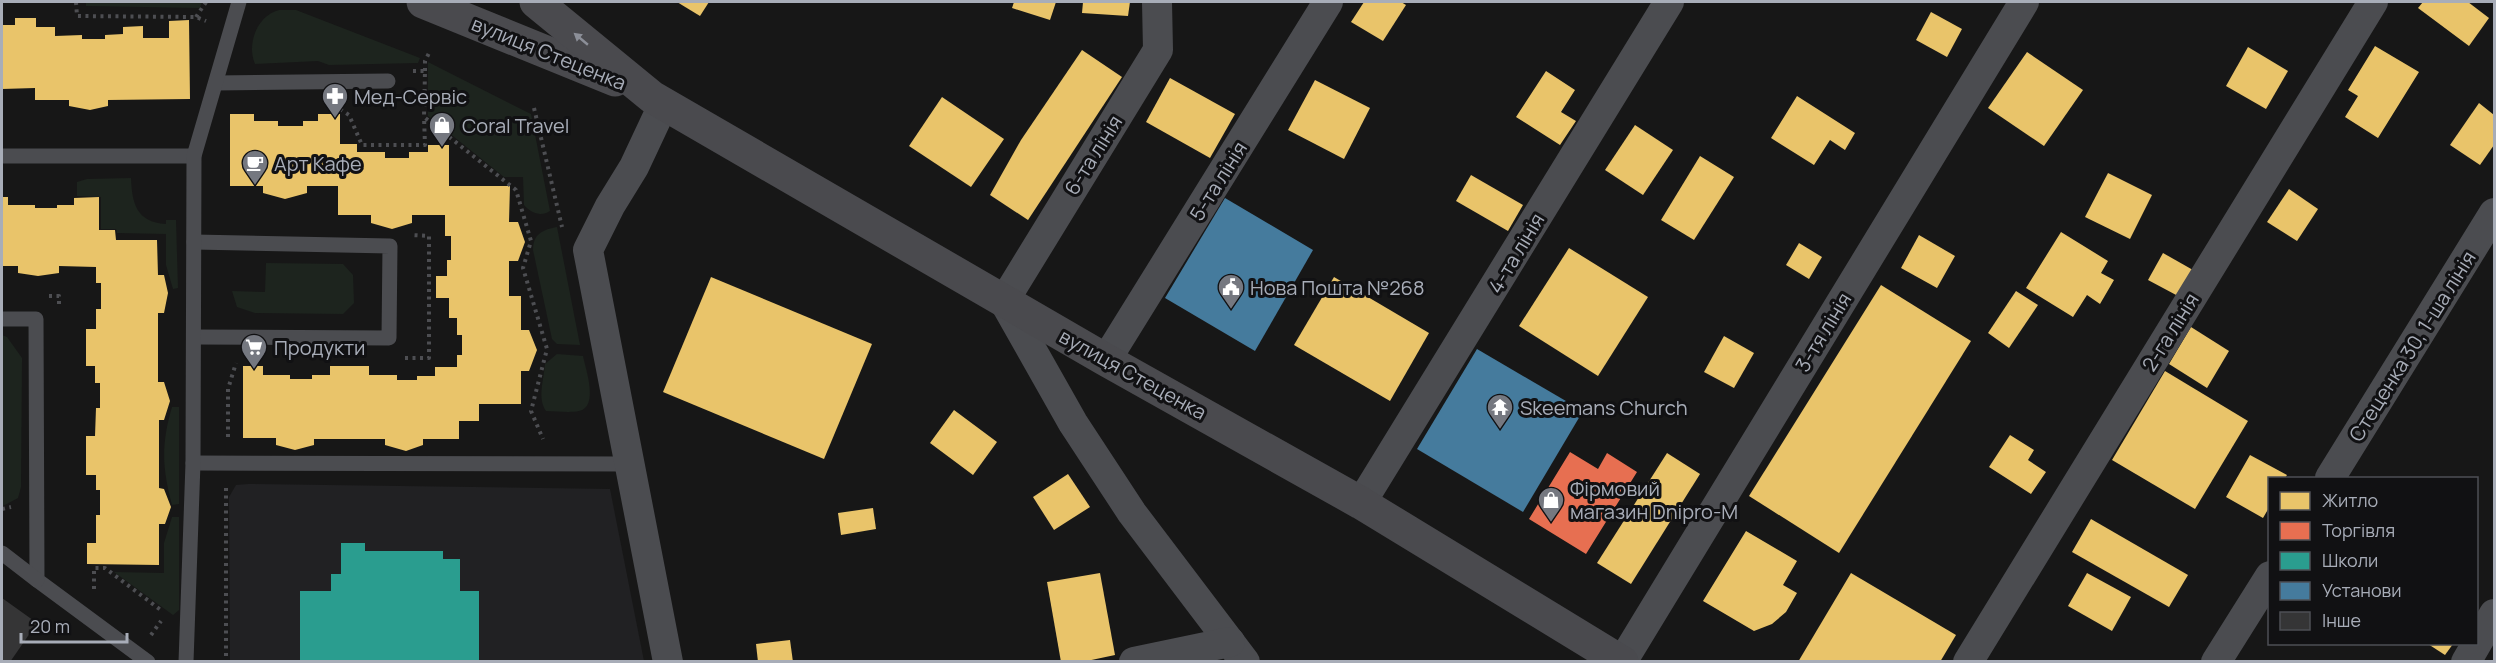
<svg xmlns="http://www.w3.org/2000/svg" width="2496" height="663" viewBox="0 0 2496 663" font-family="Manrope,sans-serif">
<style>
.built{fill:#212123}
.green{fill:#1d241e}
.homes{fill:#e9c46a}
.shops{fill:#e76f51}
.schools{fill:#2a9d8f}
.public{fill:#457b9d}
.building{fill:#353536}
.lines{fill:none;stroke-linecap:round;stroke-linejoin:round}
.path{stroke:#4d4e52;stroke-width:4;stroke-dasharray:3 4.5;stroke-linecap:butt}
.service{stroke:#4b4c50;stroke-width:15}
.minor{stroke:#4b4c50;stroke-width:30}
.secondary{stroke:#4a4a4e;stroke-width:33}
.oneway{fill:#8c8f98}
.labels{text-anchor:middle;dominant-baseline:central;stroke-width:6;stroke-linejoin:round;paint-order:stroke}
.street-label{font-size:20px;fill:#a8adb8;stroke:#111113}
.poi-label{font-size:20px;fill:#a8adb8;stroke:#111113;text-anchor:start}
</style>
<rect width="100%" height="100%" fill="#171717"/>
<polygon class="built" points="248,484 610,489 644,661 230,661 229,497 236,485"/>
<g class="green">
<polygon points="86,2 202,2 200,8 86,6"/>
<path d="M279,10H296L420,58L418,63L329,65L318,61L255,64C246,43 258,15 279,10Z"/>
<path d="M428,62L531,114L550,211C541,217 531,213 524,205L523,177H504L428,116Z"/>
<path d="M131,178C132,203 136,222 166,224V220H176L178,288L173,289L166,265V234L117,233L116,229H101V197L77,196V182L87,179Z"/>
<path d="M557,227L580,345L557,344L552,339L533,250C533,234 542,230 557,227Z"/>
<polygon points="266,263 343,264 353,275 354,303 343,314 255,313 237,307 232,291 265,292"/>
<polygon points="2,335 7,337 22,358 21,487 18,498 3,506"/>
<path d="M557,354L583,356C586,370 599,407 579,411C569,413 556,411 546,411C537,398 544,379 545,364Z"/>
<path d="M172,407H179V504L172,505C162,468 161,444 172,407Z"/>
<polygon points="172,517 179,517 179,610 173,615 114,572 164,573 164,543"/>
</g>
<g class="homes">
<polygon points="677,2 709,2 700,16"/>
<polygon points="1014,2 1056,2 1050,20 1012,8"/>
<polygon points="1083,2 1130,2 1128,16 1082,13"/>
<polygon points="1364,2 1401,2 1406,5 1383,41 1351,22"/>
<polygon points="2423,2 2468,2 2489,18 2469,46 2418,8"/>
<polygon points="1931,12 1962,29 1947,57 1916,40"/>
<polygon points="15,18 36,18 36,27 55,27 55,36 82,35 82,39 105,39 105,35 123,34 123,27 143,26 143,38 169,38 169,21 189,20 190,99 108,100 108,106 90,110 69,106 69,100 35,100 35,88 2,89 2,25 15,25"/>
<polygon points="2375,46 2419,72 2378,138 2345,117 2358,96 2348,90"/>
<polygon points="2248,47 2288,71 2266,109 2226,86"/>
<polygon points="1082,50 1122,77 1028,220 990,195 1021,140"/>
<polygon points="2027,52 2083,90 2044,146 1988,108"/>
<polygon points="1546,71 1575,90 1561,112 1576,121 1560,145 1516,117"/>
<polygon points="1170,78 1235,114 1210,158 1146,122"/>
<polygon points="1315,80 1370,108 1344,159 1288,130"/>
<polygon points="1797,96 1855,133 1845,150 1830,140 1814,165 1771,138"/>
<polygon points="942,97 1004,139 971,187 909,146"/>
<polygon points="2479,103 2494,115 2494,145 2480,165 2450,145"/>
<polygon points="230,114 254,114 254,121 278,121 278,126 303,126 303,121 318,121 318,114 340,114 340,144 357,144 357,152 385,152 385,158 409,158 409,152 428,152 428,145 449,145 449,186 510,186 509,222 518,222 525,242 518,261 509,261 509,296 521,296 521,330 529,330 537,350 529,371 521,371 521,404 479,404 479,421 459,421 459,439 423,439 423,445 406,451 385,445 385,439 314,439 314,445 295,450 276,445 276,438 243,438 243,366 263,366 263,375 290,375 290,379 312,379 312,375 330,375 330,366 369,366 369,375 397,375 397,380 417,380 417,376 435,376 435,367 457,367 457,355 462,355 462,335 457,335 457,318 449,318 449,298 436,298 436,276 447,276 447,260 451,260 451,236 445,236 445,215 412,215 412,223 392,229 371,223 371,215 338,215 338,186 307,186 307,193 285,199 263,193 263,186 230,186"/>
<polygon points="1635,125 1673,150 1643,195 1605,170"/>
<polygon points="1700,156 1734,177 1694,240 1661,220"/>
<polygon points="2108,173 2152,195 2130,239 2085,217"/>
<polygon points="1471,175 1523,205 1508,231 1456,201"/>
<polygon points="2289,189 2318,209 2297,241 2267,222"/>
<polygon points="2,197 8,197 8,205 35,205 35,208 57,208 57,205 74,205 74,198 99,197 99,230 115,230 116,240 157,240 158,275 164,275 168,293 164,313 158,313 158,382 164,382 170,401 164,420 159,420 159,488 164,489 171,507 165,524 159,524 159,565 87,564 87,543 96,543 96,515 100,515 100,490 96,490 96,475 86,475 86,436 95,436 96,408 100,408 100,383 95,383 95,366 86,366 86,329 96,329 96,309 101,309 101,283 96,283 96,267 59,266 59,273 38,276 18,273 18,266 2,266"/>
<polygon points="2061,232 2108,261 2101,273 2114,280 2100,304 2087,295 2073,317 2026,288"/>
<polygon points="1919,235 1955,256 1937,288 1901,268"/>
<polygon points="1799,243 1822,257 1809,279 1786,265"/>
<polygon points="1569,248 1648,297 1598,376 1519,326"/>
<polygon points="2163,253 2193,270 2178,296 2148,280"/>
<polygon points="711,277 872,344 824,459 663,392"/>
<polygon points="1334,277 1429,333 1390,401 1294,345"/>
<polygon points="1881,285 1971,341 1839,553 1749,496"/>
<polygon points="2016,291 2038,305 2009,348 1988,333"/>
<polygon points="2191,327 2229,351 2207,388 2169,364"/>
<polygon points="1724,336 1754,353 1734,388 1704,372"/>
<polygon points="2165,371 2248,421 2195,509 2112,460"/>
<polygon points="954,410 997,442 973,475 930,443"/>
<polygon points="2010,435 2034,450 2028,460 2046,472 2031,494 1989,467"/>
<polygon points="1667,453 1700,474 1631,584 1597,563"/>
<polygon points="2250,455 2287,475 2285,478 2270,478 2270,506 2263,518 2226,497"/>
<polygon points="1068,474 1090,507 1054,530 1033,497"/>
<polygon points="873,508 876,529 841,535 838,513"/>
<polygon points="2091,519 2188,575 2169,607 2072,552"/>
<polygon points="1746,531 1797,561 1783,585 1797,593 1786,612 1772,624 1754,631 1703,601"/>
<polygon points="1100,573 1115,655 1082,662 1061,662 1047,582"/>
<polygon points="1851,573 1956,635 1940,662 1798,662"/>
<polygon points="2087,573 2131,597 2112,631 2068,606"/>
<polygon points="790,640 793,662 758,662 756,644"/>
<polygon points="2428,644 2453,644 2445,655"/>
</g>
<polygon class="shops" points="1570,452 1598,469 1607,453 1637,472 1586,554 1529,519"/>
<polygon class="schools" points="341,543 365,543 365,551 443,551 443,559 460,559 460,591 479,591 479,662 300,662 300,591 331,591 331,574 341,574"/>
<g class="public">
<polygon points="1225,198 1313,250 1255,351 1165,298"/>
<polygon points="1477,349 1583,411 1523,512 1417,449"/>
</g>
<polygon class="building" points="2,598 37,623 10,662 2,662"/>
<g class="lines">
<g class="path">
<polyline points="76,2 77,16 196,17 206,21"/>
<polyline points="196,17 206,2"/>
<polyline points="413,71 425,71 424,117 516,190 531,241 523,268 547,349 531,411 543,439"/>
<polyline points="425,71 425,61 429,53"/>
<polyline points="534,108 562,227"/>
<polyline points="340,109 349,115 362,145 425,145 424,117"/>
<polyline points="49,296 59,296 59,307"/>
<polyline points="405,358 429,358 429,236 412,235"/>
<polyline points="228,437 228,389 236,363"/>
<polyline points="226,488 226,662"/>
<polyline points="2,509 11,507"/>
<polyline points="94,589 94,568 105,568 162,611"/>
<polyline points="151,635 161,621"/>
</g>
<g class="service">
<polyline points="216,83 388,81"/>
<polyline points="2,156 194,156"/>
<polyline points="194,242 390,246 389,338 194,337"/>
<polyline points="2,319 36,319 37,580 148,662"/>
<polyline points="193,463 630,464"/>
<polyline points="2,553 37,580"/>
<polyline points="186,662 193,463 194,156 239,2"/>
</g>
<g class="minor">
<polyline points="1157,2 1158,50 1004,301 1073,423 1132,513 1245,662"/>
<polyline points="664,103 634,167 610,206 588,250 668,662"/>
<polyline points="1106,360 1328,2"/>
<polyline points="2330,478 2494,213"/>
<polyline points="1361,503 1669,2"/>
<polyline points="1134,662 1230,642"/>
<polyline points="1622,662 2024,2"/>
<polyline points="1968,662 2373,2"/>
<polyline points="2216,662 2270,576"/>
<polyline points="2466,662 2494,614"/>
</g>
<g class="secondary">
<polyline points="423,2 615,80"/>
<polyline points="536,2 652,97 1106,360 1361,503 1622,662"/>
</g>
</g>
<defs><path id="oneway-solid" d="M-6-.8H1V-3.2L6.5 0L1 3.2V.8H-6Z" transform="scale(1.5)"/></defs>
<use class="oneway" href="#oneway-solid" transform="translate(581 39) rotate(-140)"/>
<defs>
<g id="pharmacy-pin" transform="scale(1.35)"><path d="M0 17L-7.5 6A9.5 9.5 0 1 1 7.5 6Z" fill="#757880" stroke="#111113"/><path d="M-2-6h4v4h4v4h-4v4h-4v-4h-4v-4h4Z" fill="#fff"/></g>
<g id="shop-pin" transform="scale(1.35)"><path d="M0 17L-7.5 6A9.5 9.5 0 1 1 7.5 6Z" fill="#757880" stroke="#111113"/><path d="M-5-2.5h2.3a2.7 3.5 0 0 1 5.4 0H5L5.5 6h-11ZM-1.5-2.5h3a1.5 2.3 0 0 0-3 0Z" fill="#fff"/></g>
<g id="cafe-pin" transform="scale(1.35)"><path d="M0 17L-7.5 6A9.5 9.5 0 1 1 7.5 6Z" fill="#757880" stroke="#111113"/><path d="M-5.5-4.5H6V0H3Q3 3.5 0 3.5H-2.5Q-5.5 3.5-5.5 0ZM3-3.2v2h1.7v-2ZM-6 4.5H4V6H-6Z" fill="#fff"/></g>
<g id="civic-pin" transform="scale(1.35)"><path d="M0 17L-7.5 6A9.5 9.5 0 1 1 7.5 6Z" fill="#757880" stroke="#111113"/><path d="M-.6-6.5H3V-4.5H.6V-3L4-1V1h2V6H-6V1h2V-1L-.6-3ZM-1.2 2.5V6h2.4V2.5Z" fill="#fff"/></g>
<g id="supermarket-pin" transform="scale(1.35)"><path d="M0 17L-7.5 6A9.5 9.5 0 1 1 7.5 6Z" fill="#757880" stroke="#111113"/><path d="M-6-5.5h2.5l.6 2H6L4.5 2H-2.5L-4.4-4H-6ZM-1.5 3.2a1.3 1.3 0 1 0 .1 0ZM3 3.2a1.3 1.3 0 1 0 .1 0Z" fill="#fff"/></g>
<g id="temple-pin" transform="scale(1.35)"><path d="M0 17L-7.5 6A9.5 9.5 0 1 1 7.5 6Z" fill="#757880" stroke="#111113"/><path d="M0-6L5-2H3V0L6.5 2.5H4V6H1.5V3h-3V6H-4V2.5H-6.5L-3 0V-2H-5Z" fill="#fff"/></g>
</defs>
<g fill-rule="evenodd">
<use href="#pharmacy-pin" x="335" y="96"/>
<use href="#shop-pin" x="442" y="125"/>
<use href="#cafe-pin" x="255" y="163"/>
<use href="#civic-pin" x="1231" y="287"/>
<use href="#supermarket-pin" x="254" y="347"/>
<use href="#temple-pin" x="1500" y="407"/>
<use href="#shop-pin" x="1551" y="500"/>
</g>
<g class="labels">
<g class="street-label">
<text transform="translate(549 53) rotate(22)">вулиця Стеценка</text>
<text transform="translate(1093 155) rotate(-58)">6-та лінія</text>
<text transform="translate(1218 181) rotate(-58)">5-та лінія</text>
<text transform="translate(1516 253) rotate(-59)">4-та лінія</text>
<text transform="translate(1823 332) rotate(-59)">3-тя лінія</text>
<text transform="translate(2170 332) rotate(-58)">2-га лінія</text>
<text transform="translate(2412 346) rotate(-58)">Стеценка 30, 1-ша лінія</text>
<text transform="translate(1133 374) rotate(29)">вулиця Стеценка</text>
</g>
<g class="poi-label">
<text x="354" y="96">Мед-Сервіс</text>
<text x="462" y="125">Coral Travel</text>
<text x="274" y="163">Арт Кафе</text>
<text x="1250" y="287">Нова Пошта №268</text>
<text x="274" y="347">Продукти</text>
<text x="1520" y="407">Skeemans Church</text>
<text x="1570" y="488">Фірмовий<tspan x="1570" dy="23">магазин Dnipro-M</tspan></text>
</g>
</g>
<rect width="2496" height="663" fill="none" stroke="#a8adb8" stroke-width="6"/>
<rect x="2268" y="477" width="210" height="168" fill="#111113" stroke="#4d4f55" stroke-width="1.5"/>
<rect x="2280" y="492" width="30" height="18" fill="#e9c46a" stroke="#4d4f55" stroke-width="1.5"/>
<text x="2322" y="507" font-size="18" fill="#a8adb8">Житло</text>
<rect x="2280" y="522" width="30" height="18" fill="#e76f51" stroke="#4d4f55" stroke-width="1.5"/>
<text x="2322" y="537" font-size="18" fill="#a8adb8">Торгівля</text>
<rect x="2280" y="552" width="30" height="18" fill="#2a9d8f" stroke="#4d4f55" stroke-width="1.5"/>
<text x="2322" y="567" font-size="18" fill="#a8adb8">Школи</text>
<rect x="2280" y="582" width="30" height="18" fill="#457b9d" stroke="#4d4f55" stroke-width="1.5"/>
<text x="2322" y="597" font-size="18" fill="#a8adb8">Установи</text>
<rect x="2280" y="612" width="30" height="18" fill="#353536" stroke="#4d4f55" stroke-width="1.5"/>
<text x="2322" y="627" font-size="18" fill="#a8adb8">Інше</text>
<path d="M21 633v9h106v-9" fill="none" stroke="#a8adb8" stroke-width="3"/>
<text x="30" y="633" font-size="18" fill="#a8adb8" stroke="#111113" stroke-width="4.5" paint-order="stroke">20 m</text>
</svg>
